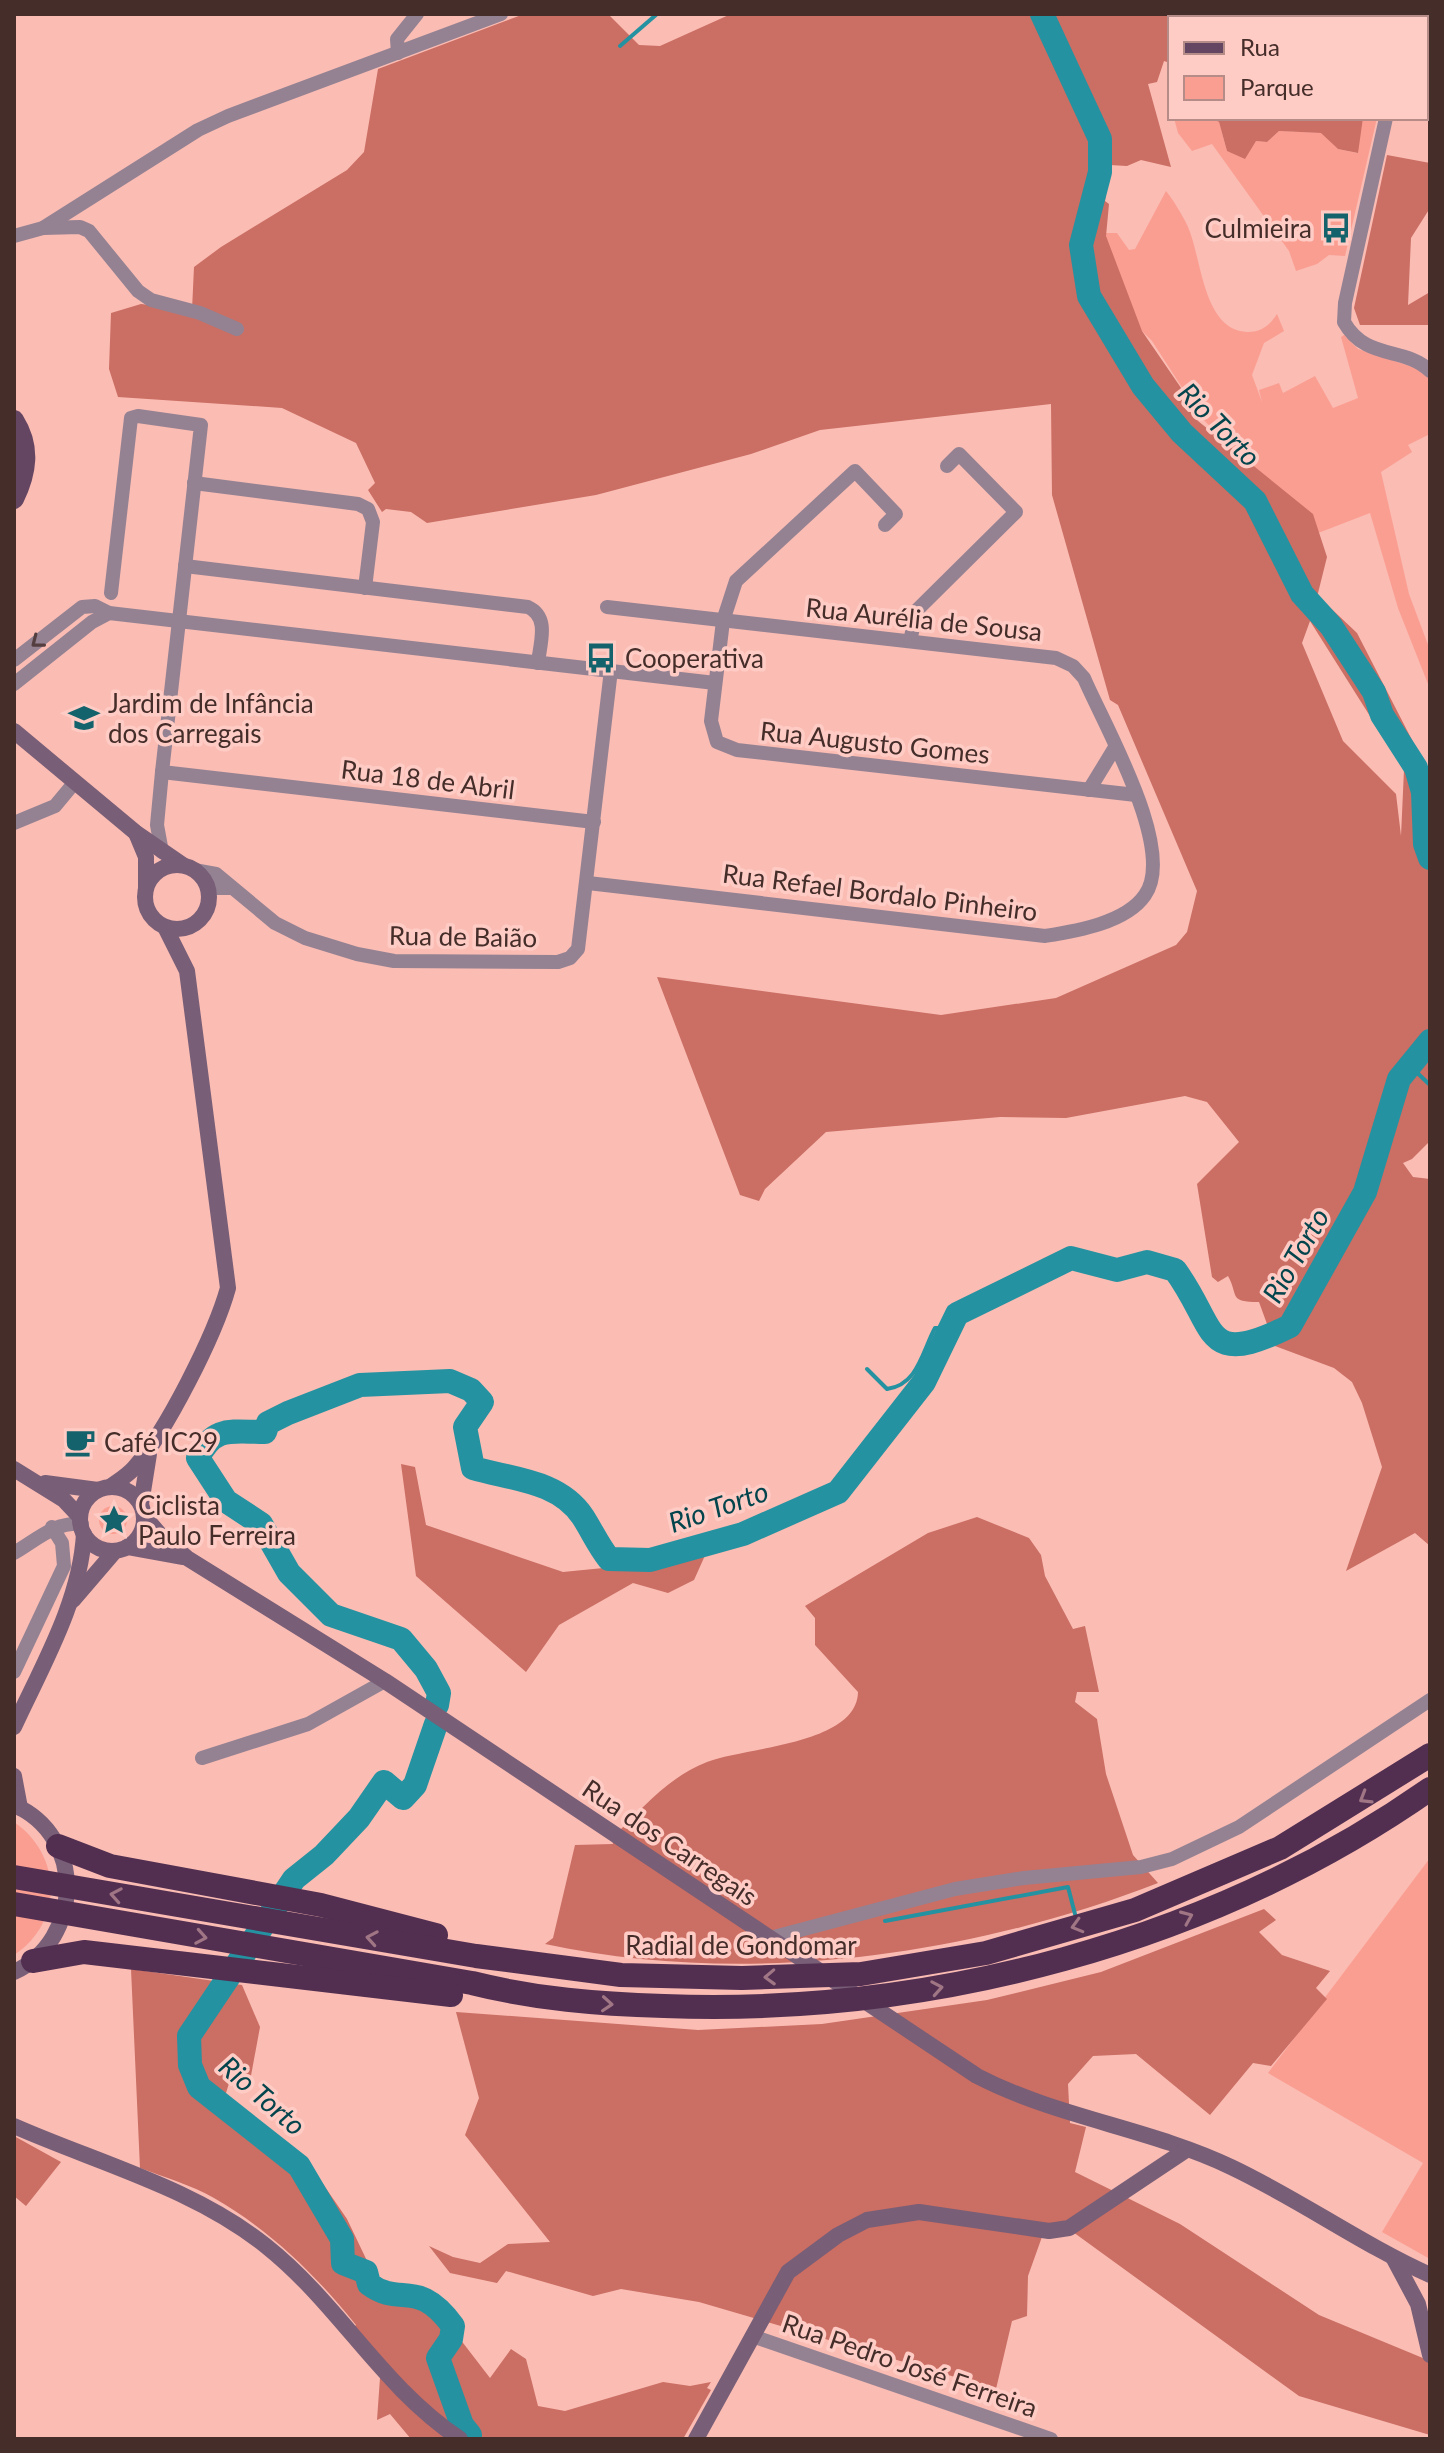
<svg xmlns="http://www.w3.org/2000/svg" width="1444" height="2453" viewBox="0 0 1444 2453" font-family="Lato,sans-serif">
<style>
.green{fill:#fb9e92}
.forest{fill:#cb6e63;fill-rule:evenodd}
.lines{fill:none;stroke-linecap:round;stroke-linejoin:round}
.stream{stroke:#2492a1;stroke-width:4}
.river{stroke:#2492a1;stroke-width:24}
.street{stroke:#948293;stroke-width:14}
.secondary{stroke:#785e77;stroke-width:16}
.primary{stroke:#644562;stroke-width:20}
.highway{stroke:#522f51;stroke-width:24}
.oneway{stroke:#553e3f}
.oneway2{stroke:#a07685}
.labels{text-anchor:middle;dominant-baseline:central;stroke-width:7;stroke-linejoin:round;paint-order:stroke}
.poi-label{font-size:26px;fill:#452d2a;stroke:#ffccc5;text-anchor:start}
.street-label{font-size:26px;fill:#452d2a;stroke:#ffccc5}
.water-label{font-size:28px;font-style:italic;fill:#04454d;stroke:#ffccc5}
</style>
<rect width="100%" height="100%" fill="#fabcb3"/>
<g class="green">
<polygon points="1174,118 1211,118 1219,122 1227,151 1256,141 1267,142 1279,131 1322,133 1338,149 1357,153 1363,118 1377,118 1345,256 1329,255 1317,264 1296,271 1289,251 1212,144 1192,151 1178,133"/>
<path d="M1166,191C1172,198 1185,219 1188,227C1202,259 1203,331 1248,332C1262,332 1270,325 1277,314L1284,331L1264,343L1252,375L1262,402L1259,390L1279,383L1283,393L1315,376L1333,408L1358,398L1341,337L1350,331L1351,342L1358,349L1422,370L1430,380V434L1408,445L1412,452L1381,472L1409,594L1430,650V689L1398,608L1370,513L1313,535L1201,417L1152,341L1116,305L1105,233H1117L1129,250L1135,249Z"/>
<circle cx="113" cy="1520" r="14"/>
<path d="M14,1822C62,1855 64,1922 14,1955Z"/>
<polygon points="1430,1858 1430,2259 1382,2232 1423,2163 1268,2073"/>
</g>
<g class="forest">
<path d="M524,14H608L639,45L660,46L731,14H1039L1056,45L1071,88L1094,124L1099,157L1093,195L1099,199L1105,176L1104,121L1086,97L1065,38L1049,14H1400L1399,18H1170V63L1164,61L1157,82L1148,84L1171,167L1141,160L1127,166L1110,165L1105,201L1109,204L1106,236L1142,331L1201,417L1198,421L1313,514L1327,557L1316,601L1320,598L1357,633L1430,775V1141L1412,1159L1403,1163L1413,1177L1430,1179V1546L1415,1533L1346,1571L1382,1467L1362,1403L1352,1382L1334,1368L1275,1346L1259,1302C1228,1302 1239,1296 1228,1276L1218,1282L1212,1277L1197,1184L1239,1142L1207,1102L1185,1096L1066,1118L1000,1117L826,1132L765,1189L759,1201L740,1195L657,977L941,1015L1056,998L1176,945L1187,932L1197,891L1118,705L1110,700L1052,495L1051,404L820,430L751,454L596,495L427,523L411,512L386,509L382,512L368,490L375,483L356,443L282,408L118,397L109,369L111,313L141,304L192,310L194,267L221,247L347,170L364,152L378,69ZM1310,621L1404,770L1401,836L1396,794L1343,741L1302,643Z"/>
<polygon points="1211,118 1363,118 1358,153 1338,149 1321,133 1279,131 1267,142 1256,141 1245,159 1227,151 1219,122"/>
<polygon points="1387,155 1430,163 1430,208 1411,238 1408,305 1430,292 1430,325 1360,325 1354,308"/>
<polygon points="401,1464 415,1467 426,1525 563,1572 654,1563 707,1551 694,1580 668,1593 633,1583 559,1625 526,1672 416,1576"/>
<path d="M977,1517L1029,1538L1041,1555L1045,1576L1073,1629L1085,1626L1099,1692H1077L1075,1702L1097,1719L1106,1774L1133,1855L1158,1883C968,1957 746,1987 545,1944L553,1938L575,1845L613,1844L612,1838C641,1810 668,1777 707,1762C745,1747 857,1745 858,1692L815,1645V1618L805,1606L928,1533Z"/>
<polygon points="1264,1909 1276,1920 1259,1932 1282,1955 1330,1971 1316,1988 1327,1999 1271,2066 1253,2063 1210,2115 1136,2054 1093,2056 1068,2084 1070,2123 1086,2127 1075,2172 1180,2224 1319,2315 1430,2361 1430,2435 1299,2396 1073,2232 1043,2234 1028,2276 1027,2316 1012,2321 996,2389 699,2302 621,2289 593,2296 506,2271 497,2283 450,2273 429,2246 453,2257 480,2263 508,2244 550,2242 465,2135 479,2098 456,2012 698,2030 822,2024 987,2000 1101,1972"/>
<path d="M131,1969L242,1985L260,2027L250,2081L230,2080L226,2093L210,2101L295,2168L323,2184L347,2219L379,2286C427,2291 422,2290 459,2320L460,2339L490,2378L511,2349L526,2359L538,2406L565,2411L663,2382L690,2386L711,2382L707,2388L711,2390L683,2439H411L390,2414L377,2420L381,2364L351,2331L356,2325C316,2275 270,2230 214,2198C191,2185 164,2177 140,2168Z"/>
<polygon points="14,2136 61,2162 26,2206 14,2196"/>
</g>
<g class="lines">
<g class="stream">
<polyline points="620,46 657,14"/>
<polyline points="1410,1066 1430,1085"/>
<path d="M867,1369L887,1389C918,1385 922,1352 935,1328H951"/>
<polyline points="885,1921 1068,1887 1075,1914"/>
</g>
<g class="river">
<polyline points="1042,14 1100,139 1100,172 1081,245 1089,296 1143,386 1182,433 1255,501 1302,594 1331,626 1374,692 1382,715 1416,768 1423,792 1425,844 1430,858"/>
<path d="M437,1705L439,1693L426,1669L401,1639L331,1615L289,1573L261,1524L226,1501L198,1458C214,1425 232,1432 265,1432L268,1423L288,1413L360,1385L450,1381L471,1390L482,1402L465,1427L473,1468C510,1479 559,1480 583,1517C592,1531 598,1545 609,1559L650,1560L743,1534L838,1492L924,1382L957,1314L1071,1258L1117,1270L1147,1262L1175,1270C1218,1328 1201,1370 1290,1326L1365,1192L1399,1079L1430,1041"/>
<path d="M436,1724L415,1785L403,1798L384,1782L359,1818L324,1855L294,1879L189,2036L190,2065L199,2087L299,2166L342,2239L343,2263L366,2272L369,2284C401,2308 417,2277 453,2326L451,2339L438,2358L462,2425L470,2435"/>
</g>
<g class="street">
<polyline points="1408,18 1409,14"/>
<polyline points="398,53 397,39 417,14"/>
<path d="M1386,118L1345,303L1344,322C1366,361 1404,346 1430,371"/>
<polyline points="43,228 80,227 89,231 138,291 151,300 200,313 237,329"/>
<polyline points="14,236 43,228 198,130 228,116 501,14"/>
<polyline points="194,483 358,504 368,509 373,522 365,588"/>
<polyline points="885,525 896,514 855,471 736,581 723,621 711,721 717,742 737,750 1136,795"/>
<path d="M185,566L528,607C550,617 540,643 538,663"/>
<polyline points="111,593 131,418 138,416 201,425 162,772 157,825 162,852"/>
<polyline points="910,641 917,610 1016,512 959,454 947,466"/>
<polyline points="14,660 82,607 95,606 109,613 715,683"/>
<polyline points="14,684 92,622 109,613"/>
<polyline points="162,772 594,822"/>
<polyline points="1089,790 1114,749"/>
<polyline points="14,823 55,806 75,782"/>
<polyline points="194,870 216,874 275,923 305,938 357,954 394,961 558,962 570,958 578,949 611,670"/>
<path d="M588,883L1045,936C1076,931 1126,923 1145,895C1177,850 1104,725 1084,678L1073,666L1056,658L607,607"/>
<polyline points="207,888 230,888"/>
<path d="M14,1553C38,1539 54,1522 82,1524"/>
<polyline points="14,1672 64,1566 62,1543 52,1527"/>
<polyline points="202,1758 308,1724 385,1681"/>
<polyline points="770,1938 955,1889 1024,1878 1141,1867 1172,1859 1239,1827 1430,1700"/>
<polyline points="752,2336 1051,2439"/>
</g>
<g class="secondary">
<polyline points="14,731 135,832 183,865"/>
<polyline points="136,833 146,857 146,888"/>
<circle cx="177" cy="897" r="32"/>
<polyline points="14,1469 64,1500 80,1517"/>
<polyline points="45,1483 98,1490"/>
<path d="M110,1487C118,1481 127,1476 134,1468C166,1432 215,1335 228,1288L187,971L165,927"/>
<circle cx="112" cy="1519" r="32"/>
<polyline points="141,1504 149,1454"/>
<path d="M144,1516L162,1537L187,1558L385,1681L977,2076C1058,2118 1149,2128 1231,2167C1299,2199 1361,2244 1430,2275"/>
<polyline points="127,1547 182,1557"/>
<polyline points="73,1600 115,1551"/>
<path d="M14,1727C42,1666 80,1602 84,1534"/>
<polyline points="14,1776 20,1808"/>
<path d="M14,1805C86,1836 83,1940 14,1972"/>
<path d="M14,2126C98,2163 194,2188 266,2246C340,2305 380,2385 460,2439"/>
<polyline points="1394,2259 1418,2304 1430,2355"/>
<polyline points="696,2439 788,2272 838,2235 867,2220 919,2212 1049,2231 1069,2228 1186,2150"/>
</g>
<path class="primary" d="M14,420C31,447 27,472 14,499"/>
<g class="highway">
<polyline points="58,1846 110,1866 321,1905 436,1935"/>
<polyline points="14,1877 476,1956 621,1975 742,1978 861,1974 986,1953 1135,1910 1280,1848 1430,1755"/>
<path d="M14,1904L472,1983C536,1999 598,2004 664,2006C930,2016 1210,1943 1430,1789"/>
<polyline points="33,1961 84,1952 451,1995"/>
</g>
</g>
<defs><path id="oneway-chevron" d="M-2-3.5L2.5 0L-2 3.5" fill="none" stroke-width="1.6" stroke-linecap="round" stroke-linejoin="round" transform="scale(2)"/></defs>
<use class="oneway" href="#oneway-chevron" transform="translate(37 642) rotate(142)"/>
<g class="oneway2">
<use href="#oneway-chevron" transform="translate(1365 1798) rotate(149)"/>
<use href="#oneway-chevron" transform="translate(116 1895) rotate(-170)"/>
<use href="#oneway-chevron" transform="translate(1187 1917) rotate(-23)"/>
<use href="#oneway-chevron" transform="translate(1077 1926) rotate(164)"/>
<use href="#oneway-chevron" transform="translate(201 1937) rotate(10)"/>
<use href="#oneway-chevron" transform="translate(372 1938) rotate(-170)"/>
<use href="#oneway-chevron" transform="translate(770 1977) rotate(178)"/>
<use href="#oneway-chevron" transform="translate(937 1988) rotate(-10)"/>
<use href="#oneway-chevron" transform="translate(607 2004) rotate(4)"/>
</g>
<defs>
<g id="bus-bare" transform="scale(2.4)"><path d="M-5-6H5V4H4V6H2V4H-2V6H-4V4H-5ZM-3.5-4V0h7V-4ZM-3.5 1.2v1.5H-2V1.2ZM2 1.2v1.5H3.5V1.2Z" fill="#14626b" stroke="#ffccc5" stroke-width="2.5" paint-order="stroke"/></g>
<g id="school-bare" transform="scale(2.4)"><path d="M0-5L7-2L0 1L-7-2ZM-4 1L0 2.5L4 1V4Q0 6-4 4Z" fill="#14626b" stroke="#ffccc5" stroke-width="2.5" paint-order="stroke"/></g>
<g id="cafe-bare" transform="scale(2.4)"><path d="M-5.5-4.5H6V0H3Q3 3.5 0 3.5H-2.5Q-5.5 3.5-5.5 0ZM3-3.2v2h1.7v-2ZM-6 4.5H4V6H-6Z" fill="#14626b" stroke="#ffccc5" stroke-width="2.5" paint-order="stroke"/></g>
<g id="sight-bare" transform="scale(2.4)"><path d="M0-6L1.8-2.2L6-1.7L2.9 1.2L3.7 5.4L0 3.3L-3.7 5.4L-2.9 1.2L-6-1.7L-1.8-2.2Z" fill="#14626b" stroke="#ffccc5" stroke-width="2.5" paint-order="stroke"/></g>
</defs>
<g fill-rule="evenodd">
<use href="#bus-bare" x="1336" y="228"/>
<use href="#bus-bare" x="601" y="658"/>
<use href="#school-bare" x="84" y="718"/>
<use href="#cafe-bare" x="80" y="1442"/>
<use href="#sight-bare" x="114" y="1520"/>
</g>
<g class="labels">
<g class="poi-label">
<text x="1312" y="228" text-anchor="end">Culmieira</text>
<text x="625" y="658">Cooperativa</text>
<text x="108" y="703">Jardim de Infância<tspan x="108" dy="30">dos Carregais</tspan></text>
<text x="104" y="1442">Café IC29</text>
<text x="138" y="1505">Ciclista<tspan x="138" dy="30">Paulo Ferreira</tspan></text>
</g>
<g class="street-label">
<text transform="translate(924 619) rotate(6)">Rua Aurélia de Sousa</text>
<text transform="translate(875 742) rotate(6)">Rua Augusto Gomes</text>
<text transform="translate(428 779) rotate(7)">Rua 18 de Abril</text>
<text transform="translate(880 892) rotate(7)">Rua Refael Bordalo Pinheiro</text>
<text transform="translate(463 936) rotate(1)">Rua de Baião</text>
<text transform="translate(670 1842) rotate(34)">Rua dos Carregais</text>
<text x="741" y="1945">Radial de Gondomar</text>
<text transform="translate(910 2365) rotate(19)">Rua Pedro José Ferreira</text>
</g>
<g class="water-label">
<text transform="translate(1220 424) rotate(46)">Rio Torto</text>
<text transform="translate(1295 1255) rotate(-60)">Rio Torto</text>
<text transform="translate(718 1506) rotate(-19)">Rio Torto</text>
<text transform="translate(263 2095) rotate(41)">Rio Torto</text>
</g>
</g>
<rect width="1444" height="2453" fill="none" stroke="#452d2a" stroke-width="32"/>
<rect x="1168" y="16" width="260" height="104" fill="#ffccc5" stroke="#b58c87" stroke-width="2"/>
<rect x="1184" y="42" width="40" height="12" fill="#644562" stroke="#b58c87" stroke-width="2"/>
<text x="1240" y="56" font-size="24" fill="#452d2a">Rua</text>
<rect x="1184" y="76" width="40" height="24" fill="#fb9e92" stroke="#b58c87" stroke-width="2"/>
<text x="1240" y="96" font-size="24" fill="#452d2a">Parque</text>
</svg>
